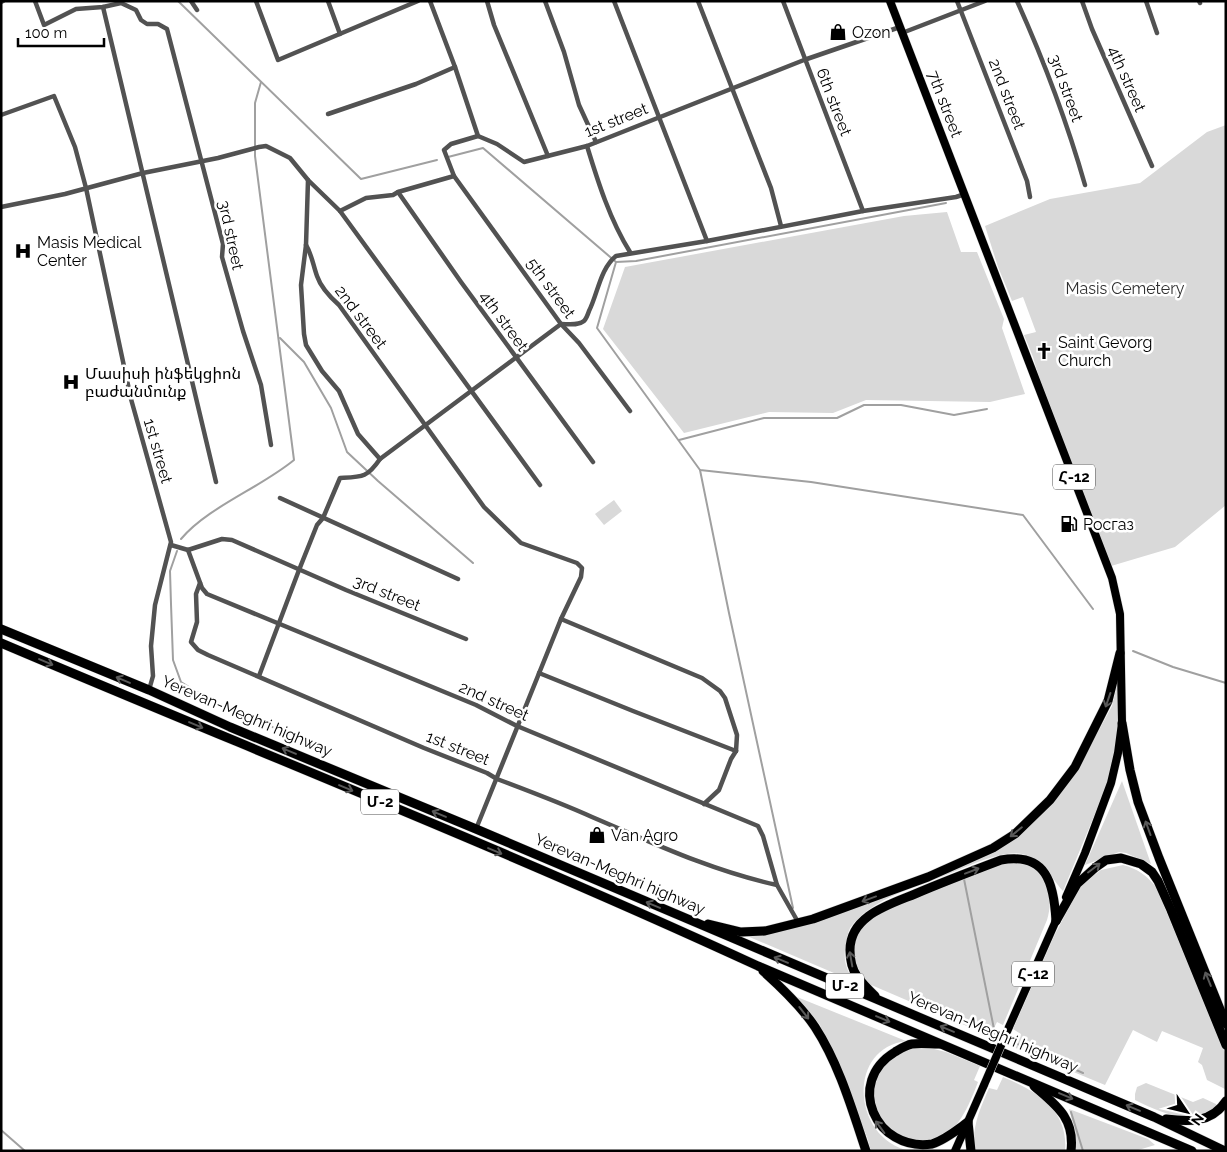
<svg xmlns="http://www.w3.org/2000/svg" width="1227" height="1152" viewBox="0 0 1227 1152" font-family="Raleway,'Noto Sans Armenian',sans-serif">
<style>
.green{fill:#d9d9d9}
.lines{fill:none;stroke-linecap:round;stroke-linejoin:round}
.stream{stroke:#a0a0a0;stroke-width:2}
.primary-casing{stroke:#dbdbdb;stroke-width:9}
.highway-casing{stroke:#dbdbdb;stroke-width:10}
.street{stroke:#525252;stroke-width:4.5}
.primary{stroke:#000;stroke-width:8}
.highway{stroke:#000;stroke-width:9}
.primary-bridge-casing{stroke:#dbdbdb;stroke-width:9;stroke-linecap:butt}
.primary-bridge{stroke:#000;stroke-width:8}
.oneway{stroke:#595959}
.labels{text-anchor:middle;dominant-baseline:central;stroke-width:5;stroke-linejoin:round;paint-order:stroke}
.shield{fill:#fff;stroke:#4c4c4c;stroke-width:1}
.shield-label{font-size:15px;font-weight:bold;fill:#000}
.poi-label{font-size:16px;fill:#000;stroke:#fff;text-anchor:start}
.street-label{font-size:16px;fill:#000;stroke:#fff}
.park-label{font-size:16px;fill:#303030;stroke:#fff}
</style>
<rect width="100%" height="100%" fill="#fff"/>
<g class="green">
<polygon points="1226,125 1226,505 1175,547 1111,566 1040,381 1033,357 1024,335 1036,332 1023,297 1012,301 998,267 985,226 1050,199 1140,183 1207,132"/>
<polygon points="947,212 961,252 977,252 1004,319 1002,328 1025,394 990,402 866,400 833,413 769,412 684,433 603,329 625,267 904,216"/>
<polygon points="614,500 622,511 604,525 595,514"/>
<path d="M1118,681V735L1109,780L1063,891C1049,876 1045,859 1022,854C1003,849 964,868 946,875C915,887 871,899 850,928C848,932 847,938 846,943C843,958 845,969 855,982L740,933H765L928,877L1017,831L1076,772L1112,706Z"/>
<polygon points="1122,781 1151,864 1126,853 1119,852 1085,865"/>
<path d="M1026,863C1030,865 1034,867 1037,869C1051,882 1052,904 1047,920L1003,1025L997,1022L990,1036L869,984C858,972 848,952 856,935C869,909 930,891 956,881C971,876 985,869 1000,865C1008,863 1018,864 1026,863Z"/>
<path d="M1123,865C1138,869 1146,875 1156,887L1223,1046L1226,1055L1225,1089L1207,1080L1202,1065L1198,1062L1203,1048L1162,1031L1157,1042L1133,1030L1105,1085L1013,1047L1021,1034L1013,1029L1054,936L1081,885L1101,870Z"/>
<path d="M797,997L906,1041C845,1049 853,1140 910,1151H871L867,1137L820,1025Z"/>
<path d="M926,1047L946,1052L980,1066L974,1080L978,1082C969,1105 958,1135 931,1141C921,1144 906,1139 895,1138C890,1131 877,1117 875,1109C868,1084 883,1059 907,1049C912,1047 920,1048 926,1047Z"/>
<path d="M1003,1077C1036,1091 1069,1110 1065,1151H975C971,1128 980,1109 989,1088L997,1090Z"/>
<path d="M1146,1083L1193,1102L1203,1098L1216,1104L1217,1108C1188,1126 1162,1113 1135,1100V1094L1137,1087Z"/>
<polygon points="1069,1109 1148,1139 1155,1145 1135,1151 1075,1151 1075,1131"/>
</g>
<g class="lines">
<g class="stream">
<polyline points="178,1 361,179 437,160"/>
<polyline points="448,157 483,148 616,262 636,261 946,203"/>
<polyline points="616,262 597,328 700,470 811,482 1023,515 1093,609"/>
<polyline points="280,338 304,362 331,408 347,452 378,481 473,563"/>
<polyline points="679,440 764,418 837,418 864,405 901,405 954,415 987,409"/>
<polyline points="700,470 729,613 793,908"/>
<path d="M181,539C208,507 260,488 294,460L255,156V103L261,82"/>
<polyline points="177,551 170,571 171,604 173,660 181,682 210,700 266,723 287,736"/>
<polyline points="1133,651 1173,667 1226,683"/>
<polyline points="964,879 995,1034"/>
<polyline points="1015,1043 1083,1073"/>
<polyline points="1071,1112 1083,1151"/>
<polyline points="1,1130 25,1151"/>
</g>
<g class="primary-casing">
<g id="primary">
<polyline points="890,1 1112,578 1120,614 1122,723 1118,753 1111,783 1085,853 1066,897"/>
<polyline points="1009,1027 1058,916"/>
<polyline points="955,1151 984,1085"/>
</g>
</g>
<g class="highway-casing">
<g id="highway">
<polyline points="1,629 149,690 230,727 476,829 1154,1117 1225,1151"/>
<path d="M1,643C253,750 509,851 758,966L1192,1151"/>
<polyline points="1122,723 1130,770 1138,802 1159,858 1226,1024"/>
<polyline points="1056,921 1077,884 1096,867 1106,860 1121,858 1141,864 1152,872 1158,881 1171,910 1226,1045"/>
<polyline points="708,924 741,932 765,931 813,919 928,877 993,848 1015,834 1050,800 1075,767 1108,701 1120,653"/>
<path d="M763,971C782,988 801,1006 815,1027C839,1064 852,1109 866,1151"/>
<path d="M875,996C869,990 862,983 857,976C852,969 850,959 850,950C850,916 888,905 915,894C943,882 972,871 1001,860C1047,852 1054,884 1056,921"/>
<path d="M939,1044C930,1044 921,1043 912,1044C906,1045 900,1049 895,1052C845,1082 875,1152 932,1144C945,1140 957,1130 968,1122"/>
<path d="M1034,1086C1056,1105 1075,1118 1071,1151"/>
<path d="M1166,1119C1189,1122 1212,1123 1226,1101"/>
<polyline points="968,1122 971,1151"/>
</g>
</g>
<g class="street">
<polyline points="35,1 44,25 76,9 103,7 121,3 136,10 141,20 147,24 158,24 167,29 223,244 222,257 243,331 261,385 271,445"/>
<polyline points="191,1 197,10"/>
<polyline points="256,1 278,60 418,1"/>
<polyline points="328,1 340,34"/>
<polyline points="430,1 455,67 478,136 497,144 524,162 587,146 804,60 900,27"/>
<polyline points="487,1 494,25 548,156"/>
<polyline points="545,1 564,52 579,105 596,142"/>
<polyline points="614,1 707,241"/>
<polyline points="698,1 771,188 781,226"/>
<polyline points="783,1 863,211"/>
<polyline points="957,1 1027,181 1030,197"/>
<path d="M1017,1C1044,61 1067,122 1085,185"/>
<polyline points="1082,1 1092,29 1152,166"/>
<polyline points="1146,1 1157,33"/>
<polyline points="1199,1 1200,3"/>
<polyline points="1,2 3,1"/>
<polyline points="103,7 216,482"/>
<polyline points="902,33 985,1"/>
<polyline points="328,114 416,84 455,67"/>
<polyline points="1,115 54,96 75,147 86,188 131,399 171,542 155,605 151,646 153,676 149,690"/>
<polyline points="478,136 451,144 444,150 454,176 561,324 579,343 630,411"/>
<path d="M587,146C598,182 610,220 630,252"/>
<polyline points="308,180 306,245 301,285 304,334 306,345 322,371 339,391 358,434 380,459"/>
<polyline points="398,192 461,282 593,462"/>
<polyline points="1,207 65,194 143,173 218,158 259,147 266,146 290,158 308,180 340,211 540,485"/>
<polyline points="340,211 366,198 393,195 398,192 454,176"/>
<path d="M306,245C312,255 313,265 317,276C321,288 330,297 339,305L484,507L521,543L577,563L582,568L581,577L561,619L476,829"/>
<polyline points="280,498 458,579"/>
<polyline points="171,545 188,550"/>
<polyline points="188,550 202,588 207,594 476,705 517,726 758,826 763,836 777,885 798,922"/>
<polyline points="188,550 222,539 232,540 346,590 466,639"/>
<path d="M200,583L196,594L197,622L191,642L198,650L208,655L424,748L487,773L497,779C529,791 561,803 592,817C653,843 712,871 777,885"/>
<polyline points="561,619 702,678 720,691 725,698 737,735 736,751"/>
<polyline points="539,673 633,711 736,751"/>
<path d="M259,676L299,570L317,525L323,518L340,478C362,477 367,478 380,459L561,324C568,324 578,326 584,321C586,319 588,314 589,311C598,293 600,269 616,256L707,241L863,211L956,197L965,194"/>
<polyline points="704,804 719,790 731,759 736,751"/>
</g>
<use href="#primary" class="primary"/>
<use href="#highway" class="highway"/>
<g class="primary-bridge-casing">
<polyline id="primary-bridge" points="984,1085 1009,1027"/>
</g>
<use href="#primary-bridge" class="primary-bridge"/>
</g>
<defs><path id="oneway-shaft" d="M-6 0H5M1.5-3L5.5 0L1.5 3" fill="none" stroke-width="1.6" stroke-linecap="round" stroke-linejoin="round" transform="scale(1.25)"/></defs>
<g class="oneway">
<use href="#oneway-shaft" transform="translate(46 662) rotate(23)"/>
<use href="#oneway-shaft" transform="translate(123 680) rotate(-157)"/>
<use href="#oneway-shaft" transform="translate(1108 700) rotate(109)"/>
<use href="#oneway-shaft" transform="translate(196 725) rotate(23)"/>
<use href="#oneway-shaft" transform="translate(289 751) rotate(-157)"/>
<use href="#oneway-shaft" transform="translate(346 788) rotate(23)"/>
<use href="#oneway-shaft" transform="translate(439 814) rotate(-157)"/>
<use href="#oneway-shaft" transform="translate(1148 828) rotate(-110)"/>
<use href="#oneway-shaft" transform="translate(1016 832) rotate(141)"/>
<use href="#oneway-shaft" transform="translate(495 851) rotate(23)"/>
<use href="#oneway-shaft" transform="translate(1094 868) rotate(-37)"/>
<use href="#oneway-shaft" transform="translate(972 871) rotate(-21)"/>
<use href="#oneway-shaft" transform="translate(869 899) rotate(160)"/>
<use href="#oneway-shaft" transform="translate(653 905) rotate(-157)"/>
<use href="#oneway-shaft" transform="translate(851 959) rotate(-100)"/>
<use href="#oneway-shaft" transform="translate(781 960) rotate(-158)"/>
<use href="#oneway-shaft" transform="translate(1208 979) rotate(-112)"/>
<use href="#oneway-shaft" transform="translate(804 1013) rotate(52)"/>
<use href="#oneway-shaft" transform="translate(883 1019) rotate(23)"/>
<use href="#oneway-shaft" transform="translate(947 1029) rotate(-157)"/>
<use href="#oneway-shaft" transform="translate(1066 1096) rotate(23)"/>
<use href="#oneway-shaft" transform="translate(1133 1108) rotate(-157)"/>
<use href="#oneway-shaft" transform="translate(880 1127) rotate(-126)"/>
</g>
<defs>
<g id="shop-bare" transform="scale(1.35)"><path d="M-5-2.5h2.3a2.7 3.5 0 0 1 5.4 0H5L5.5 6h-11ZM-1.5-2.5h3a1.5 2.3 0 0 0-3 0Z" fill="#000" stroke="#fff" stroke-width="2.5" paint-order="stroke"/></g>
<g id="hospital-bare" transform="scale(1.35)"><path d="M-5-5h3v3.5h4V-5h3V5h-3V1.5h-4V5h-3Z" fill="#000" stroke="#fff" stroke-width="2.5" paint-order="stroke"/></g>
<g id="church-bare" transform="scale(1.35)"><path d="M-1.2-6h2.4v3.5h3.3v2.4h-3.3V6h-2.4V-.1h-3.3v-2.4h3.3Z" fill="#000" stroke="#fff" stroke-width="2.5" paint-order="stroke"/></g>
<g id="fuel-bare" transform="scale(1.35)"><path d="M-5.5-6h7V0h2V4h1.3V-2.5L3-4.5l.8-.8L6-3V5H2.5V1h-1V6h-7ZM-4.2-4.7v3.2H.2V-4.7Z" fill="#000" stroke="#fff" stroke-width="2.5" paint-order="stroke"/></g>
</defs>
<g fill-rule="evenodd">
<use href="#shop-bare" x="838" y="32"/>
<use href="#hospital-bare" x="23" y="251"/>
<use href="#church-bare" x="1044" y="351"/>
<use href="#hospital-bare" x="71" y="382"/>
<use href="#fuel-bare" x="1069" y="524"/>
<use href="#shop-bare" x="597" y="835"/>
</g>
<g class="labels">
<g class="shield">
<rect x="1053" y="464.5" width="42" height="25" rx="4"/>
<rect x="361" y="789.5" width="38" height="25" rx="4"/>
<rect x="1012" y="961.5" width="42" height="25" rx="4"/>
<rect x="826" y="973.5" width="38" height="25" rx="4"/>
</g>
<g class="shield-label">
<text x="1074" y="477">Հ-12</text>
<text x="380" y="802">Մ-2</text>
<text x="1033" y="974">Հ-12</text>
<text x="845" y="986">Մ-2</text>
</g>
<g class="poi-label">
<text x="852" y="32">Ozon</text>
<text x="37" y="242">Masis Medical<tspan x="37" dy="18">Center</tspan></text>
<text x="1058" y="342">Saint Gevorg<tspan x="1058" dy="18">Church</tspan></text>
<text x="85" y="373">Մասիսի ինֆեկցիոն<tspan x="85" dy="18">բաժանմունք</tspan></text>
<text x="1083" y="524">Росгаз</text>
<text x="611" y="835">Van Agro</text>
</g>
<g class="street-label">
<text transform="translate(1127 79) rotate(66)">4th street</text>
<text transform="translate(1066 88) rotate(70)">3rd street</text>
<text transform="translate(1007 94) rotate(69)">2nd street</text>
<text transform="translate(834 102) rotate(69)">6th street</text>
<text transform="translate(945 104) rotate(69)">7th street</text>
<text transform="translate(616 120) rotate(-22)">1st street</text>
<text transform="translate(231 235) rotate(78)">3rd street</text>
<text transform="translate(551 288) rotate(54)">5th street</text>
<text transform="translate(361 317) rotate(53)">2nd street</text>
<text transform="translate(504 321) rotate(54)">4th street</text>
<text transform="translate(158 451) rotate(74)">1st street</text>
<text transform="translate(387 593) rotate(22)">3rd street</text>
<text transform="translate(494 701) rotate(24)">2nd street</text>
<text transform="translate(247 716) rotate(23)">Yerevan-Meghri highway</text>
<text transform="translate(458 748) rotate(22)">1st street</text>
<text transform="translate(620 874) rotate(23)">Yerevan-Meghri highway</text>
<text transform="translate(993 1032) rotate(23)">Yerevan-Meghri highway</text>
</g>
<g class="park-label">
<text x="1125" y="288">Masis Cemetery</text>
</g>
</g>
<rect width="1227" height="1152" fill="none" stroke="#000000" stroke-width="5"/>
<g transform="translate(1187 1112) rotate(125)" stroke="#ffffff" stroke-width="4" paint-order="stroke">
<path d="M0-4L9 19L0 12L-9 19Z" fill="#000000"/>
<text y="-8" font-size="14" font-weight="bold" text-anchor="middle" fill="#000000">N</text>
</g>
<path d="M18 38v8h86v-8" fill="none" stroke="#000000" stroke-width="2.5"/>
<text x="25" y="38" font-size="15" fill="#000000" stroke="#ffffff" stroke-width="4" paint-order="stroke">100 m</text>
</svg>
